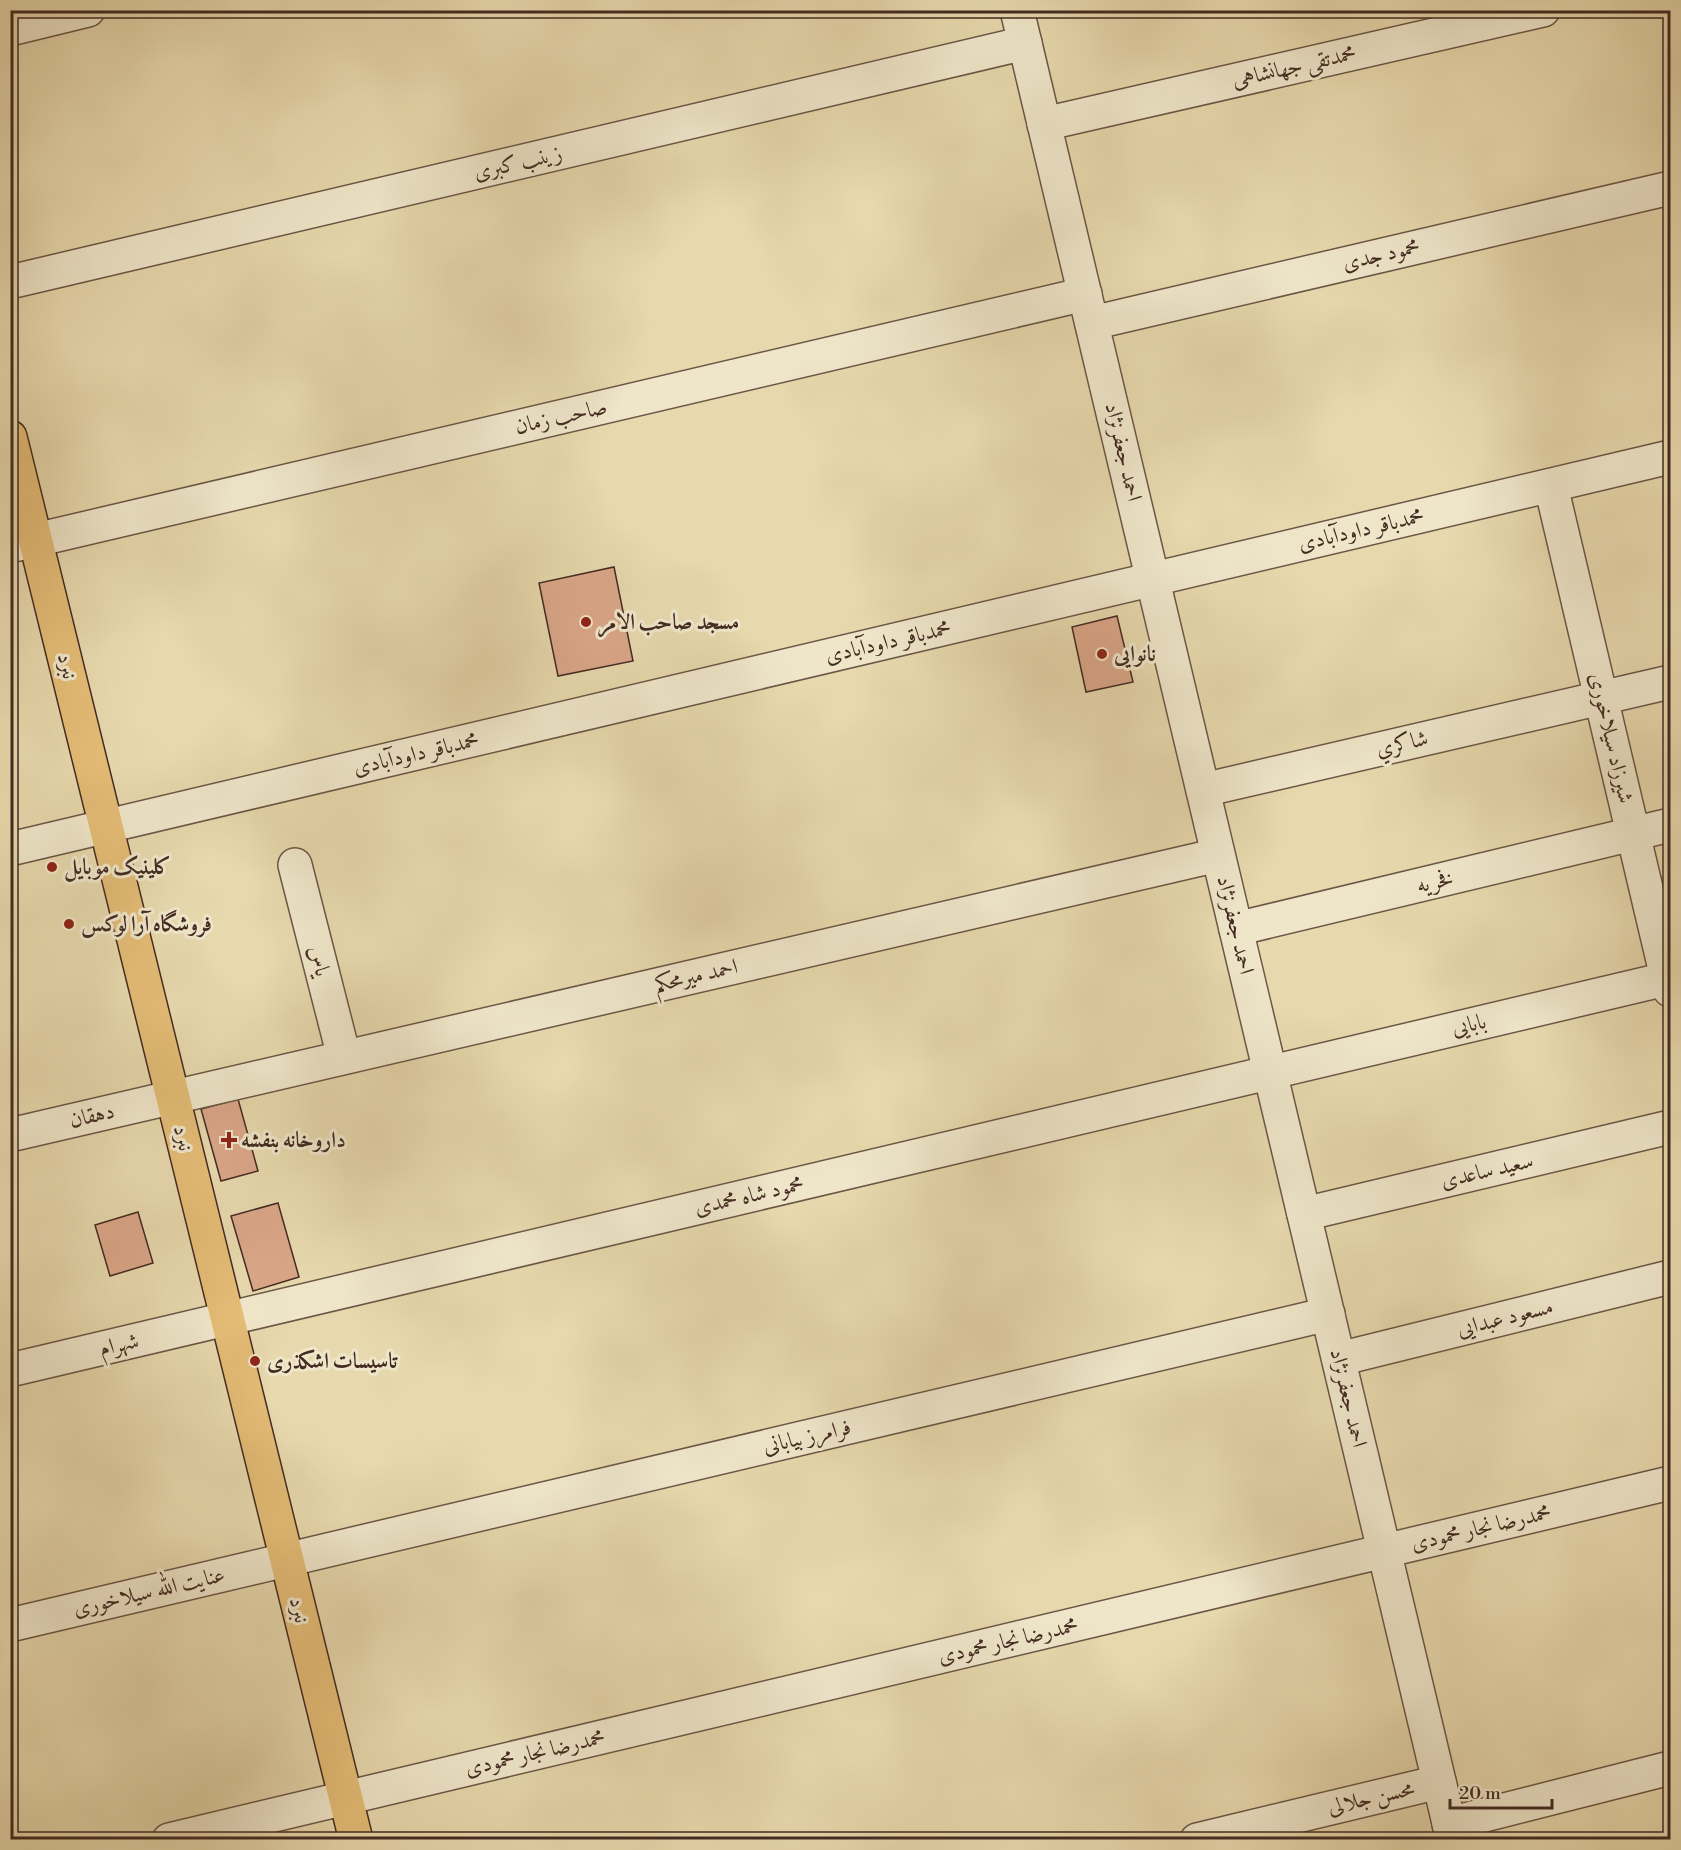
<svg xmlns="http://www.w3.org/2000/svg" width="1681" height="1850" viewBox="0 0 1681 1850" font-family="'Libre Bodoni',Amiri,serif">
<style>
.building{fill:#daa688;stroke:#432b22;stroke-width:1.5}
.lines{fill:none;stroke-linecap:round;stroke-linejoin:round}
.minor-casing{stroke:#6c5645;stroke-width:36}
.major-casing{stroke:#432b22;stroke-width:36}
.minor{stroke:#efe6ca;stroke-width:33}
.major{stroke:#e4bc76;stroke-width:33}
.poi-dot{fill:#8f2418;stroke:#efe6ca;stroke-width:2}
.labels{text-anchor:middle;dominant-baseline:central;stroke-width:6;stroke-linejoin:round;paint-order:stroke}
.street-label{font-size:22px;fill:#432b22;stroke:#efe6ca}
.poi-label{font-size:22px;font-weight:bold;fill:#432b22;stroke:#efe6ca;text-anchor:start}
</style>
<rect width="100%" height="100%" fill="#e7d8ad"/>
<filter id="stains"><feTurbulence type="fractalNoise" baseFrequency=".00333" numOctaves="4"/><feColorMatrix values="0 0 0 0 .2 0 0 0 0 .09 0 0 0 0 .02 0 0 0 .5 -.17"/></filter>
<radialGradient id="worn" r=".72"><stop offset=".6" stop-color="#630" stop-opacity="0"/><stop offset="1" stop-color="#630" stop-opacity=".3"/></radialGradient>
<g class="building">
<polygon points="614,567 633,661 558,676 539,583"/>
<polygon points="1117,616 1133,682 1086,692 1072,627"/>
<polygon points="238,1099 258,1171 221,1181 201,1109"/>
<polygon points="278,1203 299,1277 253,1291 231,1216"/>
<polygon points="138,1212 153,1263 110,1276 95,1225"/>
</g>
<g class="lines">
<g class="minor-casing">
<g id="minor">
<polyline points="1017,10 1453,1840"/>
<polyline points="10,29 88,10"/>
<polyline points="1044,124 1543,10"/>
<polyline points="10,282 1025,43"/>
<polyline points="1092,323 1670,188"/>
<polyline points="1551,486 1670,990"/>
<polyline points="10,546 1085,294"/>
<polyline points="1203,790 1670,682"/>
<polyline points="10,849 1670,457"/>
<polyline points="295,865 344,1057"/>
<polyline points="1236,929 1670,825"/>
<polyline points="10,1135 1218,855"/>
<polyline points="1304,1214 1670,1127"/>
<polyline points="1339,1359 1670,1277"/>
<polyline points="10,1370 1670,978"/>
<polyline points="10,1625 1328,1314"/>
<polyline points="1449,1824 1670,1768"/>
<polyline points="169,1840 1670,1483"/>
<polyline points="1197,1840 1439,1782"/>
</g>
</g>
<g class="major-casing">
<polyline id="major" points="10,437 356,1840"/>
</g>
<use href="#minor" class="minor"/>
<use href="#major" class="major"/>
</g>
<g class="poi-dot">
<circle cx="586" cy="622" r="6"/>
<circle cx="1102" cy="654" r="6"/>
<circle cx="52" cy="867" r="6"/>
<circle cx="69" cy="924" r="6"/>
<path d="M226 1131h6v6h6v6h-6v6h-6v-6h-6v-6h6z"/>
<circle cx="255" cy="1361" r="6"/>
</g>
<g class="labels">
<g class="street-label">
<text transform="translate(1294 67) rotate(-13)">محمدتقی جهانشاهی</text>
<text transform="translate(518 163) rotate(-13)">زینب کبری</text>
<text transform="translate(1381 255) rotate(-13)">محمود جدی</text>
<text transform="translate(561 417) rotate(-13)">صاحب زمان</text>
<text transform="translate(1123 452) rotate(77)">احمد جعفرنژاد</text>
<text transform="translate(1361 530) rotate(-13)">محمدباقر داودآبادی</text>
<text transform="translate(888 642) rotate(-13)">محمدباقر داودآبادی</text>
<text transform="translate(67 666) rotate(76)">نبرد</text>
<text transform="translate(1611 738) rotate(77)">شیرزاد سیلاخوری</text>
<text transform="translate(1402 744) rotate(-13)">شاكري</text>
<text transform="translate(416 754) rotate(-13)">محمدباقر داودآبادی</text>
<text transform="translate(1435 882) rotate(-13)">فخریه</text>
<text transform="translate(1235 925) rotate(77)">احمد جعفرنژاد</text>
<text transform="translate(319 961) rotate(76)">یاس</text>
<text transform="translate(696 976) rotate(-13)">احمد میرمحکم</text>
<text transform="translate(1469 1025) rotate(-13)">بابایی</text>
<text transform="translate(92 1116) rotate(-13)">دهقان</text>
<text transform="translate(183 1138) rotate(76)">نبرد</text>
<text transform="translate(1487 1171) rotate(-13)">سعید ساعدی</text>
<text transform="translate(749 1196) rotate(-13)">محمود شاه محمدی</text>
<text transform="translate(1505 1318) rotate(-14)">مسعود عبدایی</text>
<text transform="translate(119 1345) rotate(-13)">شهرام</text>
<text transform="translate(1348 1398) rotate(77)">احمد جعفرنژاد</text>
<text transform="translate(807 1437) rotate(-13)">فرامرز بیابانی</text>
<text transform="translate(1481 1528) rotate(-13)">محمدرضا نجار محمودی</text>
<text transform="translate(149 1592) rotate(-13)">عنایت الله سیلاخوری</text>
<text transform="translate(299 1610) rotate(76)">نبرد</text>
<text transform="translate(1008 1641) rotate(-13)">محمدرضا نجار محمودی</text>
<text transform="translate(535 1753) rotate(-13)">محمدرضا نجار محمودی</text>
<text transform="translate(1371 1798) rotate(-13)">محسن جلالی</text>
</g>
<g class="poi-label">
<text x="598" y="622">مسجد صاحب الامر</text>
<text x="1114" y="654">نانوایی</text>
<text x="64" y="867">کلینیک موبایل</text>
<text x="81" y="924">فروشگاه آرا لوکس</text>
<text x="241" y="1140">داروخانه بنفشه</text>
<text x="267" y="1361">تاسیسات اشکذری</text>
</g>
</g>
<rect width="1681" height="1850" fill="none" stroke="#e7d8ad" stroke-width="36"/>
<rect x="12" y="12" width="1657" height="1826" fill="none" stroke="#432b22" stroke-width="3"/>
<rect x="18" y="18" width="1645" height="1814" fill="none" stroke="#432b22" stroke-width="1.5"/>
<path d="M1450 1799v9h102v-9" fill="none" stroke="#432b22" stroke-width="3"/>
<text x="1459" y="1799" font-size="18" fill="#432b22" stroke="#efe6ca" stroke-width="4.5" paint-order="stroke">20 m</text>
<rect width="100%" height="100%" filter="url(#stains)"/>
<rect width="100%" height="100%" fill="url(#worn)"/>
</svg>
